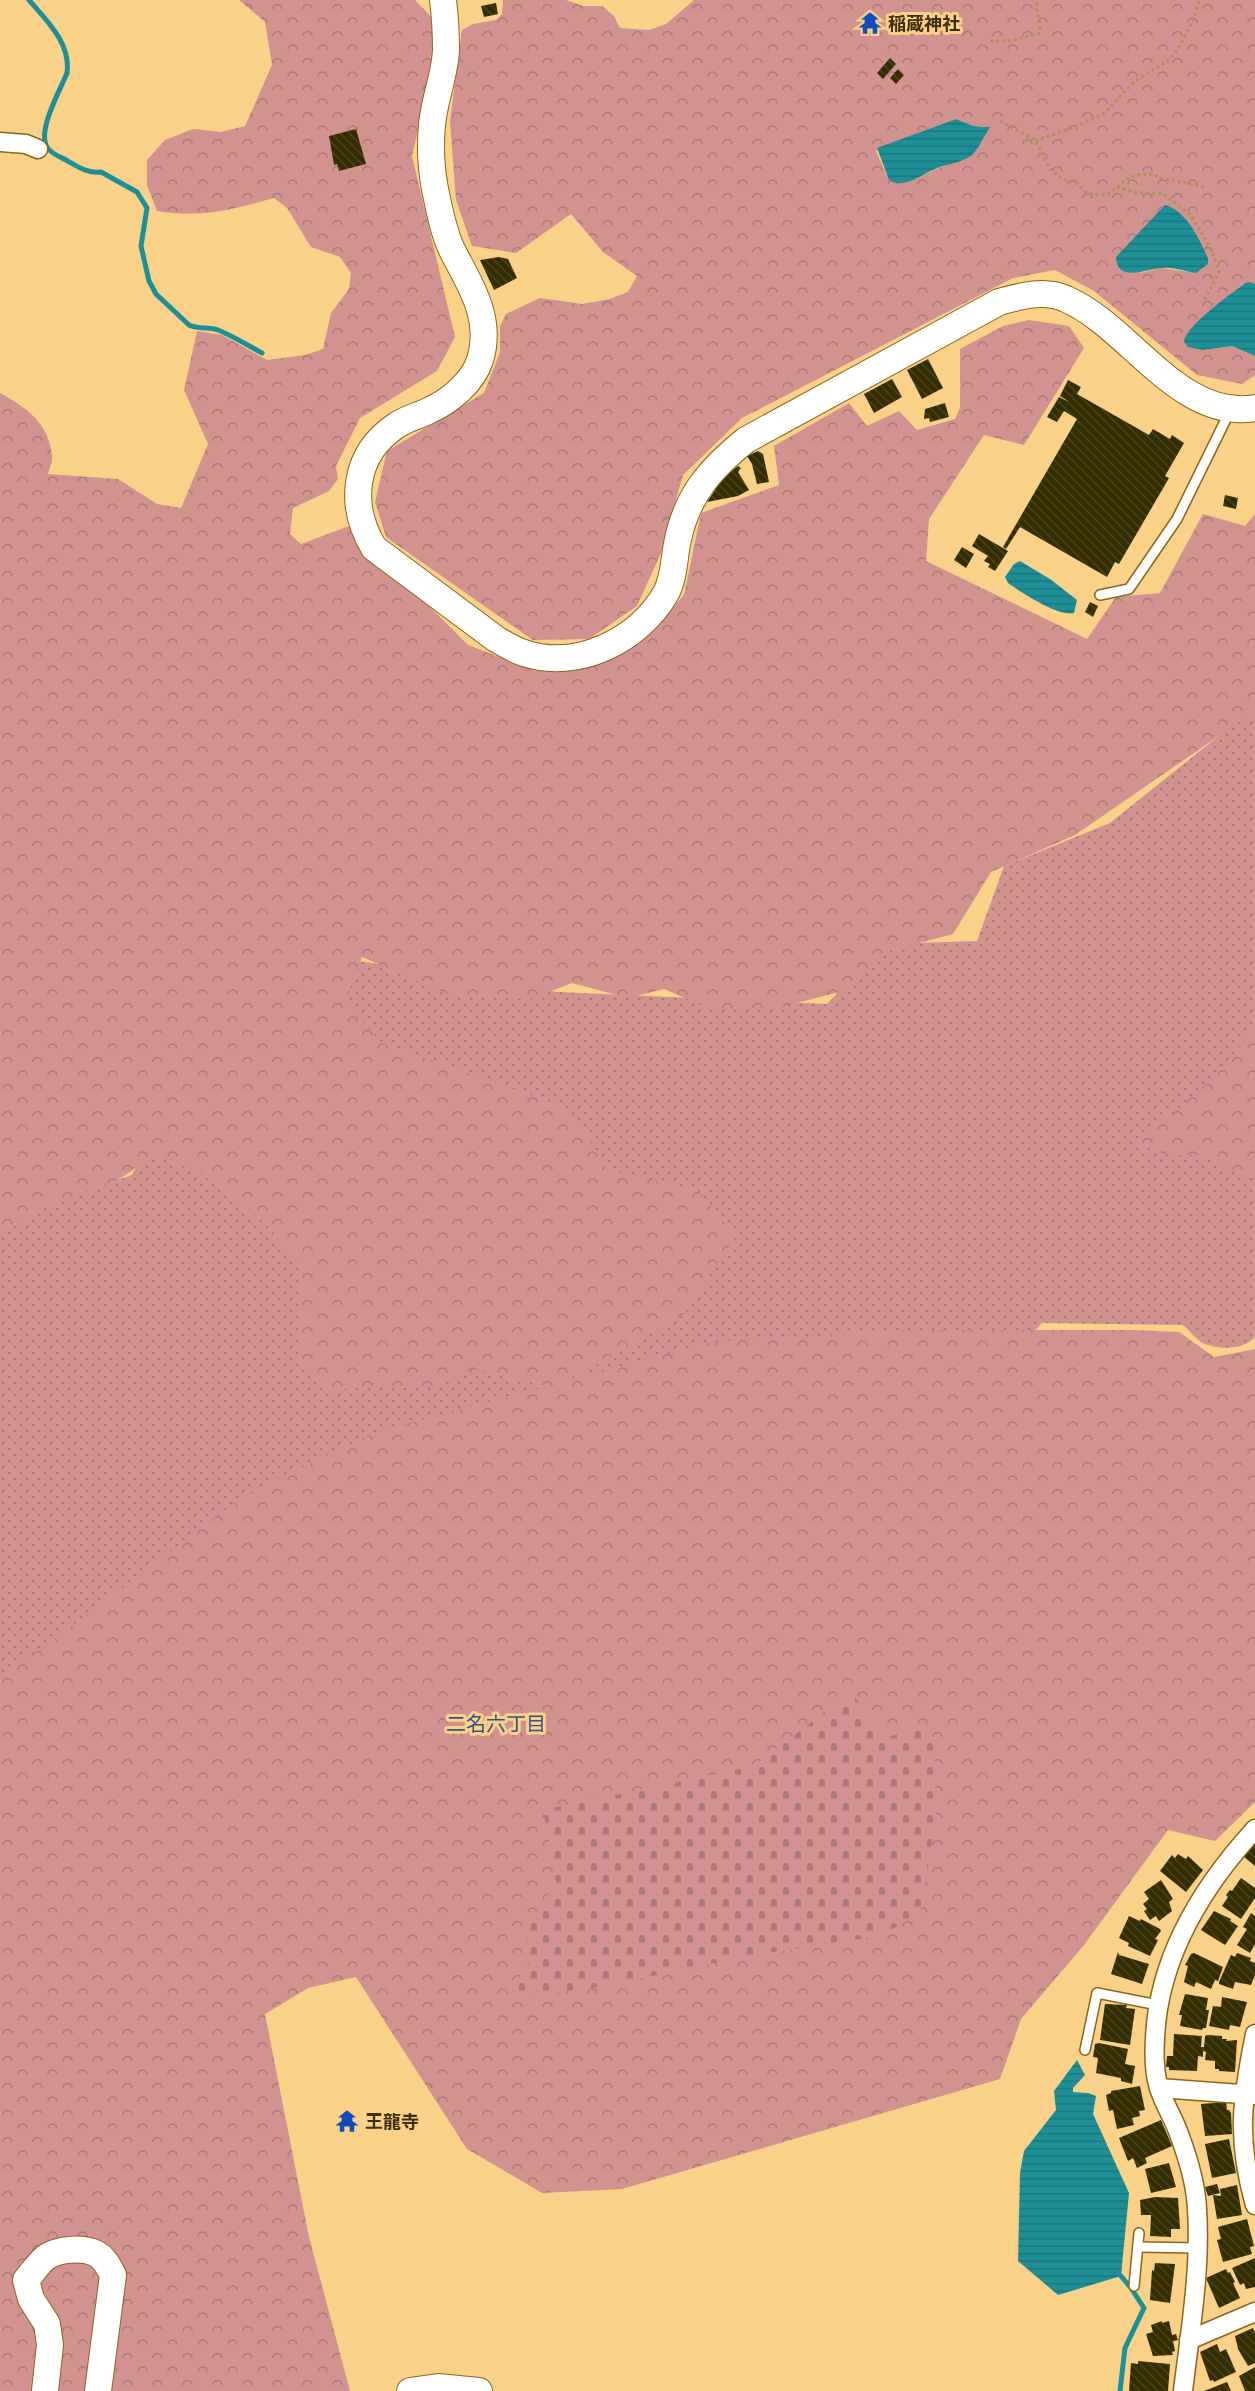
<svg xmlns="http://www.w3.org/2000/svg" width="1255" height="2391" viewBox="0 0 1255 2391" font-family="Barlow,'Noto Sans JP',sans-serif">
<style>
.grass{fill:url(#grass-dots)}
.forest{fill:url(#forest-crowns);fill-rule:evenodd}
.cemetery{fill:url(#cemetery-stones)}
.water{fill:url(#water-rules)}
.lines{fill:none;stroke-linecap:round;stroke-linejoin:round}
.stream{stroke:#1e8f96;stroke-width:5}
.building{fill:url(#building-back-hatch)}
.lane-casing{stroke:#8a6618;stroke-width:12}
.street-casing{stroke:#8a6618;stroke-width:21}
.secondary-casing{stroke:#8a6618;stroke-width:28}
.path{stroke:#b09159;stroke-width:3;stroke-dasharray:3 3;stroke-linecap:butt}
.lane{stroke:#fff;stroke-width:9}
.street{stroke:#fff;stroke-width:18}
.secondary{stroke:#fff;stroke-width:26}
.labels{text-anchor:middle;dominant-baseline:central;stroke-width:6;stroke-linejoin:round;paint-order:stroke}
.poi-label{font-size:18px;font-weight:bold;fill:#3d2e0f;stroke:#f9d189;text-anchor:start}
.neighbourhood-label{font-size:20px;fill:#32518a;stroke:#f9d189}
</style>
<defs>
<pattern id="grass-dots" width="8" height="8" patternUnits="userSpaceOnUse" patternTransform="scale(1.5)"><rect width="8" height="8" fill="#d19290"/><path d="M2 2h.1M6 6h.1" fill="none" stroke="#ab7874" stroke-width="1.8" stroke-linecap="round"/></pattern>
<pattern id="forest-crowns" width="20" height="18" patternUnits="userSpaceOnUse" patternTransform="scale(1.5)"><rect width="20" height="18" fill="#d19290"/><path d="M2 6a3 3 0 1 1 6 0M12 15a3 3 0 1 1 6 0" fill="none" stroke="#ab7874"/></pattern>
<pattern id="cemetery-stones" width="16" height="16" patternUnits="userSpaceOnUse" patternTransform="scale(1.5)"><rect width="16" height="16" fill="#d19290"/><path d="M2 7V4a2 2 0 0 1 4 0v3zM10 15v-3a2 2 0 0 1 4 0v3z" fill="#ab7874"/></pattern>
<pattern id="water-rules" width="6" height="5" patternUnits="userSpaceOnUse" patternTransform="scale(1.5)"><rect width="6" height="5" fill="#1e8f96"/><path d="M0 2.5h6" fill="none" stroke="#1c7579"/></pattern>
<pattern id="building-back-hatch" width="6" height="6" patternUnits="userSpaceOnUse" patternTransform="scale(1.5)"><rect width="6" height="6" fill="#332d01"/><path d="M-1 5l2 2M0 0l6 6M5-1l2 2" fill="none" stroke="#49431c"/></pattern>
</defs>
<rect width="100%" height="100%" fill="#f9d189"/>
<path class="grass" d="M1255,707V1336C1245,1351 1216,1350 1201,1342C1195,1338 1189,1330 1183,1325L1042,1323L1007,1359L0,1723V1221L132,1175L180,1078L346,959L558,992L827,1004L884,944L977,941L1004,866L1110,823Z"/>
<g class="forest">
<path d="M239,0H415L435,21L439,38L412,156L455,337L437,371L360,418L336,466L338,479L329,491L293,508L290,534L301,544L349,526L468,645L536,671L639,644L684,595L701,513L779,485L774,446L849,403L867,426L899,411L917,430L955,419L960,408V349L1003,326L1029,320L1069,326L1084,348L1024,445L984,435L929,519L926,561L1087,639L1116,597L1160,593L1203,514L1245,526L1255,514V711L1075,835L991,872L953,934L882,953L851,989L773,1009L708,1008L664,989L628,998L572,983L531,999L452,996L362,957L345,1003L383,1044L484,1078L570,1109L608,1170L697,1190L736,1236L684,1314L606,1360L560,1383L712,1342L927,1330H1134L1179,1332L1214,1357L1255,1349V1802L1215,1841L1168,1830L1084,1945L1021,2019L1000,2079L622,2189L542,2193L467,2149L356,1977L308,1988L265,2014L309,2237L350,2391H0V1677L80,1620L246,1494L374,1433L547,1386L473,1369L429,1388L372,1387L324,1391L298,1359L300,1266L266,1224L190,1165L153,1156L118,1180L47,1206L0,1235V393C27,408 49,423 52,456C53,461 49,469 48,474L118,479L157,504L181,508L208,444L184,390L197,331L222,335L267,360L305,355L323,349L331,313L349,289L351,273L340,257L311,247L287,208L274,198C231,210 202,218 157,211L147,185V160L165,140L193,129L221,132L245,126L272,65L265,22Z"/>
<path d="M503,0H566L583,6H602L614,16L620,28L649,30L666,24L694,0H1255V284L1244,283L1192,327L1203,350L1232,346L1255,356V375L1242,384L1197,375L1094,291L1055,270L1013,278L742,418L683,475L661,553L637,606L589,639L533,640L386,537L375,502L387,451L484,393L500,352V326L506,314L540,298L582,304L610,299L628,292L637,276L603,252L571,214L516,253L472,246L456,200L450,121L462,30L473,24L496,20L502,14ZM956,119L973,126H986L966,159L938,168L916,179L889,180L876,151ZM1180,214L1187,222L1208,258L1189,272L1161,268L1140,273Z"/>
<path d="M1255,1030V1180L1198,1155H1168L1133,1143C1163,1121 1192,1099 1219,1072C1232,1059 1240,1042 1255,1030Z"/>
</g>
<polygon class="cemetery" points="851,1692 885,1738 922,1727 934,1746 936,1817 920,1914 879,1936 754,1955 593,1988 521,1997 516,1983 532,1959 526,1927 556,1882 543,1810 754,1766"/>
<g class="water">
<path d="M956,119L973,126L990,127C984,136 979,148 972,155C962,163 948,164 937,168C923,174 904,190 889,180L877,148Z"/>
<path d="M1165,205C1187,211 1199,239 1208,258V264L1196,273C1185,272 1175,267 1163,268C1148,268 1117,284 1116,257Z"/>
<path d="M1250,282L1255,284V356L1232,346L1203,350L1188,347L1184,342C1185,326 1231,294 1245,283Z"/>
<path d="M1020,561L1050,579L1077,600L1074,613C1058,617 1021,592 1008,583L1005,577L1014,564Z"/>
<polygon points="1077,2060 1085,2075 1073,2088 1073,2092 1088,2093 1096,2096 1093,2114 1129,2193 1121,2276 1058,2295 1018,2261 1020,2173 1024,2151 1056,2110 1054,2091"/>
</g>
<g class="lines">
<g class="stream">
<path d="M29,0C47,21 71,43 67,73C60,90 37,131 47,147C50,153 60,157 66,160C77,166 88,174 101,172L137,192L147,208L141,246L149,281L156,294L189,325C199,330 208,326 218,330C233,336 247,345 262,353"/>
<polyline points="1120,2391 1125,2348 1144,2308 1131,2288 1121,2276"/>
</g>
</g>
<g class="building">
<polygon points="496,3 498,14 484,17 481,6"/>
<polygon points="890,58 896,64 883,79 877,73"/>
<polygon points="898,69 904,75 896,84 890,78"/>
<polygon points="356,129 366,164 339,171 337,164 334,165 329,136"/>
<polygon points="499,257 508,259 517,278 494,290 480,260"/>
<polygon points="928,359 943,388 922,399 907,370"/>
<polygon points="892,379 902,397 874,413 864,394"/>
<polygon points="1068,380 1081,387 1077,394 1149,435 1153,429 1170,439 1172,435 1184,443 1165,476 1169,478 1119,564 1115,562 1107,577 1020,527 1006,549 1003,547 1077,419 1064,411 1057,422 1047,417 1059,397 1069,402 1060,396"/>
<polygon points="945,403 949,417 930,422 929,418 924,419 925,409"/>
<polygon points="758,451 763,454 769,482 757,484 752,464 747,456"/>
<polygon points="738,466 741,468 738,472 749,490 738,496 707,502 724,477"/>
<polygon points="1225,495 1238,498 1236,509 1223,506"/>
<polygon points="979,534 1008,551 995,571 988,567 990,564 984,561 988,556 972,546"/>
<polygon points="962,547 974,554 966,568 954,560"/>
<polygon points="1090,602 1098,606 1093,617 1085,612"/>
<polygon points="1255,1842 1255,1866 1244,1857"/>
<polygon points="1178,1854 1186,1859 1188,1856 1203,1870 1186,1892 1160,1871 1172,1855 1175,1858"/>
<polygon points="1241,1878 1255,1888 1255,1898 1241,1919 1222,1906 1228,1897 1226,1895 1230,1890 1232,1891"/>
<polygon points="1161,1880 1173,1899 1169,1902 1172,1911 1159,1921 1156,1916 1150,1920 1144,1911 1147,1909 1143,1904 1149,1899 1144,1892"/>
<polygon points="1214,1911 1231,1919 1230,1921 1238,1926 1225,1945 1201,1930"/>
<polygon points="1251,1913 1255,1916 1255,1944 1250,1953 1237,1945 1247,1929 1243,1927"/>
<polygon points="1129,1916 1140,1921 1141,1919 1160,1929 1161,1931 1155,1939 1158,1940 1150,1956 1128,1946 1129,1943 1119,1938"/>
<polygon points="1118,1952 1119,1955 1149,1964 1142,1984 1111,1974"/>
<polygon points="1194,1953 1223,1967 1218,1981 1215,1980 1211,1989 1196,1982 1194,1987 1184,1982 1188,1966 1185,1965 1191,1954"/>
<polygon points="1237,1953 1251,1958 1250,1961 1255,1963 1255,1975 1251,1985 1235,1982 1233,1989 1219,1984 1219,1982 1231,1955 1235,1957"/>
<polygon points="1185,1994 1208,1998 1206,2010 1209,2010 1206,2028 1203,2028 1202,2030 1180,2026 1182,2015 1179,2015"/>
<polygon points="1222,1997 1247,2002 1240,2027 1230,2025 1229,2030 1209,2026 1213,2006 1221,2007"/>
<polygon points="1105,2004 1127,2005 1126,2008 1135,2009 1130,2045 1100,2040"/>
<polygon points="1174,2034 1202,2036 1201,2047 1204,2047 1205,2036 1207,2035 1222,2036 1222,2039 1227,2039 1226,2041 1237,2040 1235,2072 1219,2071 1219,2069 1215,2069 1215,2061 1205,2060 1206,2052 1203,2051 1203,2057 1198,2056 1197,2071 1169,2070 1169,2067 1166,2067 1167,2056 1173,2056"/>
<polygon points="1099,2043 1128,2049 1125,2064 1135,2066 1132,2084 1121,2081 1121,2078 1096,2073 1098,2058 1093,2057 1095,2044"/>
<polygon points="1140,2086 1145,2110 1139,2111 1140,2116 1132,2118 1134,2125 1117,2129 1113,2110 1109,2111 1106,2095 1111,2093 1111,2091"/>
<polygon points="1226,2102 1227,2110 1229,2110 1231,2113 1232,2134 1205,2136 1201,2104"/>
<polygon points="1161,2120 1172,2146 1145,2158 1147,2163 1137,2168 1133,2158 1128,2161 1119,2138"/>
<polygon points="1229,2139 1236,2173 1212,2178 1205,2144"/>
<polygon points="1169,2163 1176,2187 1151,2193 1145,2169"/>
<polygon points="1217,2184 1220,2193 1208,2196 1205,2187"/>
<polygon points="1237,2185 1242,2215 1217,2219 1213,2195 1221,2196 1220,2189"/>
<polygon points="1155,2197 1178,2198 1180,2229 1171,2229 1171,2237 1150,2236 1151,2215 1141,2215 1140,2200"/>
<polygon points="1247,2219 1254,2246 1250,2247 1252,2254 1223,2262 1217,2240 1221,2239 1218,2227"/>
<polygon points="1255,2258 1255,2287 1246,2289 1244,2283 1240,2285 1232,2268"/>
<polygon points="1155,2263 1175,2264 1170,2303 1150,2300 1152,2270 1154,2271"/>
<polygon points="1226,2269 1228,2273 1230,2272 1235,2282 1233,2283 1240,2298 1219,2308 1206,2278"/>
<polygon points="1162,2321 1162,2323 1169,2321 1172,2335 1176,2334 1178,2340 1173,2341 1175,2351 1172,2352 1173,2355 1153,2356 1146,2334 1153,2332 1151,2325"/>
<polygon points="1253,2328 1255,2333 1255,2363 1248,2366 1238,2349 1235,2336"/>
<polygon points="1217,2344 1220,2352 1226,2349 1236,2372 1214,2382 1213,2380 1210,2381 1200,2352"/>
<polygon points="1138,2361 1170,2364 1168,2391 1129,2391 1131,2363 1138,2364"/>
<polygon points="1255,2367 1255,2391 1245,2391 1239,2376"/>
<polygon points="1227,2382 1231,2391 1204,2391"/>
</g>
<g class="lines">
<g class="lane-casing">
<g id="lane">
<polyline points="1100,595 1129,589 1177,519 1230,411"/>
<polyline points="1085,2050 1097,1993 1158,2005"/>
<polyline points="1138,2247 1198,2248"/>
<polyline points="1134,2286 1139,2233"/>
</g>
</g>
<g class="street-casing">
<g id="street">
<polyline points="0,142 26,144 38,149"/>
<path d="M1255,2034C1242,2099 1236,2139 1255,2205"/>
<polyline points="1159,2088 1255,2095"/>
<polyline points="1189,2340 1255,2312"/>
<path d="M1183,2391C1190,2332 1201,2269 1197,2209C1196,2184 1188,2158 1179,2134C1174,2119 1164,2104 1159,2088C1154,2072 1154,2055 1155,2039C1158,1959 1202,1887 1255,1829"/>
</g>
</g>
<g class="secondary-casing">
<g id="secondary">
<path d="M443,0C445,16 446,33 446,50C445,75 434,100 432,125C430,146 431,168 435,189C439,208 443,231 452,250C470,285 493,318 480,360C473,382 450,401 430,410C419,416 407,418 397,425C353,454 348,505 374,548L496,639C505,644 514,650 524,653C578,671 639,640 666,593C674,578 674,560 677,544C686,496 710,469 746,440L999,302C1021,296 1045,289 1066,299C1129,326 1179,421 1255,408"/>
<path d="M45,2391L50,2345L47,2324L31,2299L26,2280C32,2273 38,2264 45,2258C57,2249 81,2247 95,2253C104,2257 109,2267 113,2275L98,2391"/>
<polyline points="410,2391 438,2387 479,2391"/>
</g>
</g>
<g class="path">
<path d="M990,41H1008L1038,34C1044,23 1033,11 1038,0"/>
<polyline points="1000,121 1035,140 1049,167 1056,174 1062,179 1078,184 1086,192 1095,195 1108,194 1130,177 1142,174 1154,174 1160,178 1204,187"/>
<path d="M1035,140C1056,135 1075,126 1095,118C1110,112 1118,97 1129,87C1141,76 1155,70 1167,61C1178,54 1198,13 1199,0"/>
<polyline points="1117,187 1137,193 1163,194 1190,214 1211,249 1219,272 1203,303"/>
</g>
<use href="#lane" class="lane"/>
<use href="#street" class="street"/>
<use href="#secondary" class="secondary"/>
</g>
<defs>
<g id="temple-bare" transform="scale(1.8)"><path d="M0-6L5-2H3V0L6.5 2.5H4V6H1.5V3h-3V6H-4V2.5H-6.5L-3 0V-2H-5Z" fill="#124cb8" stroke="#f9d189" stroke-width="2.5" paint-order="stroke"/></g>
</defs>
<g fill-rule="evenodd">
<use href="#temple-bare" x="870" y="23"/>
<use href="#temple-bare" x="347" y="2121"/>
</g>
<g class="labels">
<g class="poi-label">
<text x="888" y="23">稲蔵神社</text>
<text x="365" y="2121">王龍寺</text>
</g>
<g class="neighbourhood-label">
<text x="496" y="1723">二名六丁目</text>
</g>
</g>
</svg>
